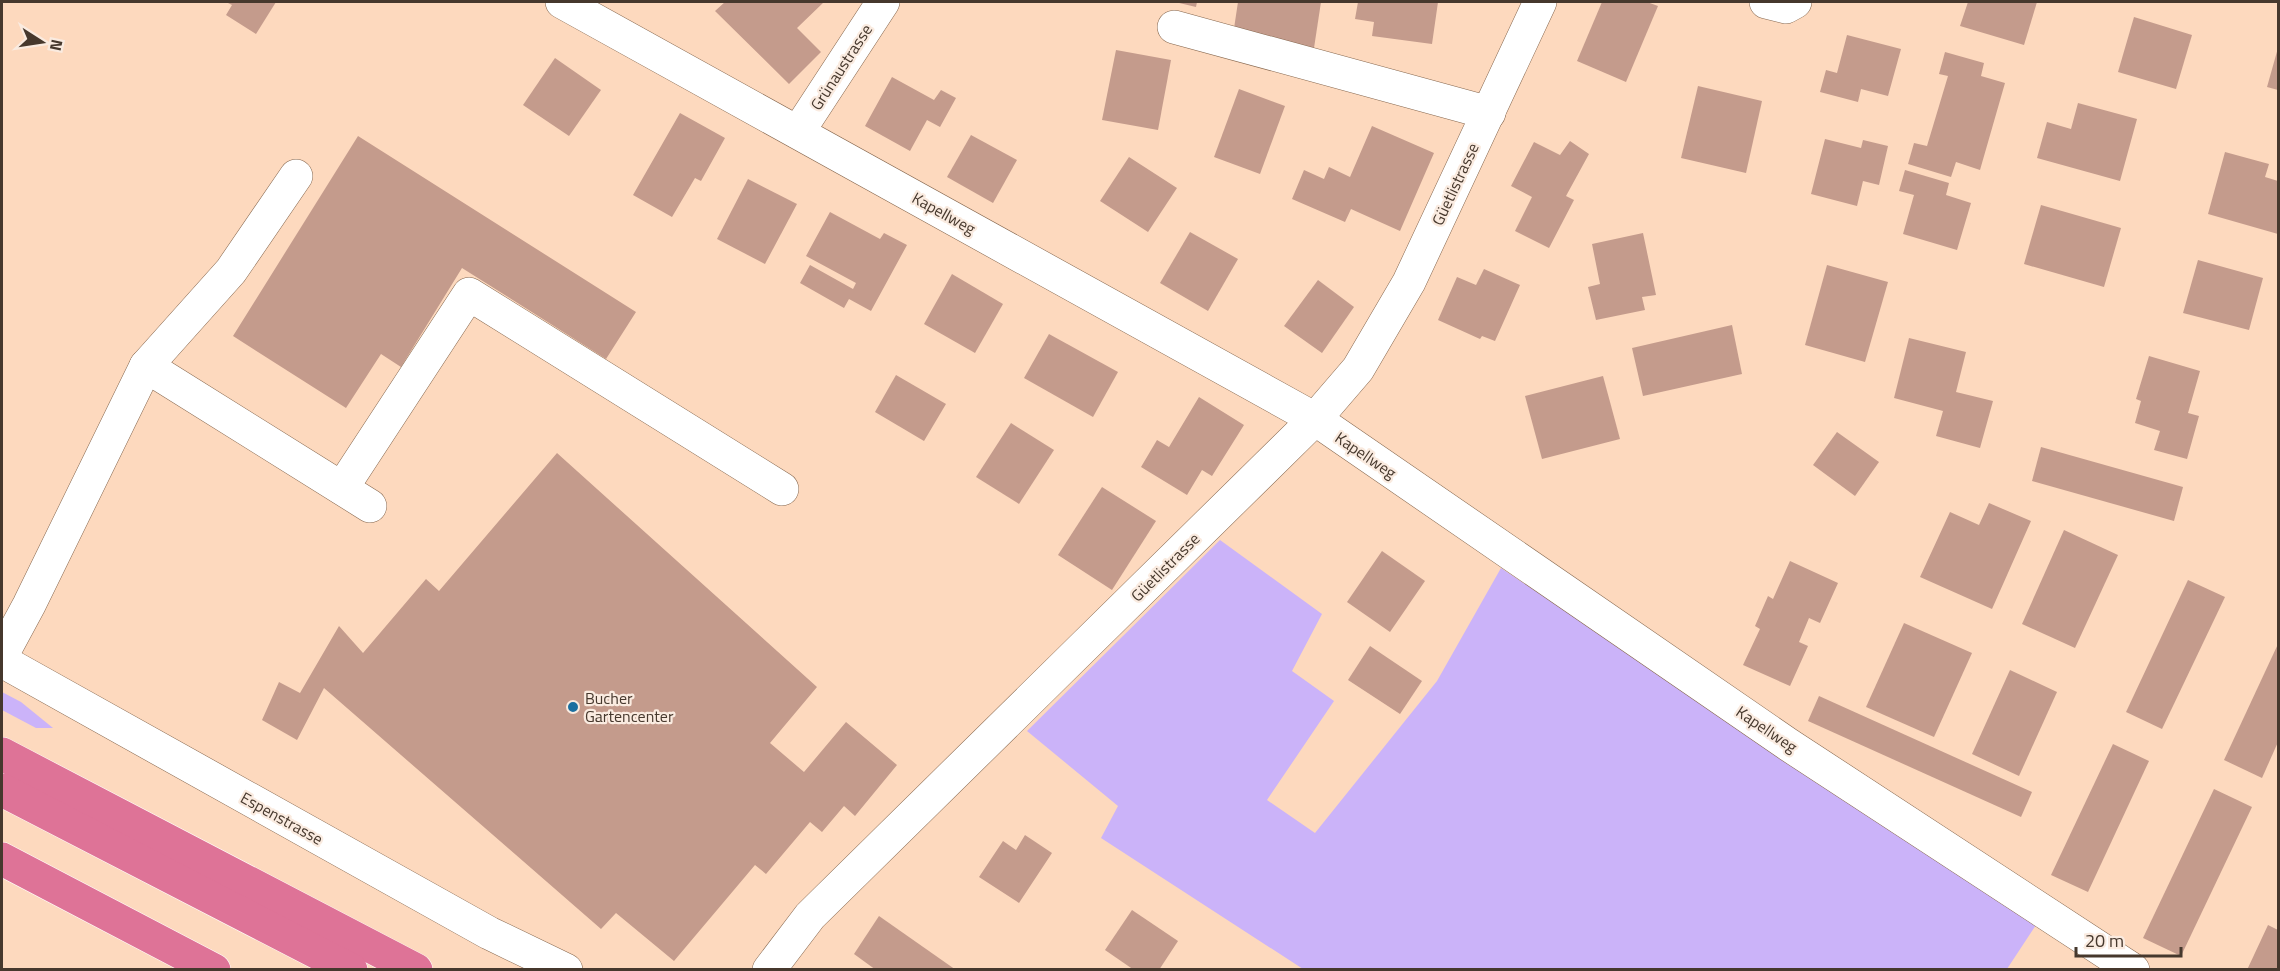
<svg xmlns="http://www.w3.org/2000/svg" width="2280" height="971" viewBox="0 0 2280 971" font-family="'Titillium Web',sans-serif">
<style>
.green{fill:#cbb3f9}
.building{fill:#c49b8c}
.lines{fill:none;stroke-linecap:round;stroke-linejoin:round}
.minor-casing{stroke:#86674e;stroke-width:34}
.highway-casing{stroke:#fff;stroke-width:34}
.minor{stroke:#fff;stroke-width:33}
.highway{stroke:#de7397;stroke-width:33}
.poi-dot{fill:#1b6fa0;stroke:#faebe0;stroke-width:2}
.labels{text-anchor:middle;dominant-baseline:central;stroke-width:4.5;stroke-linejoin:round;paint-order:stroke}
.street-label{font-size:16px;fill:#46382d;stroke:#faebe0}
.poi-label{font-size:16px;fill:#46382d;stroke:#faebe0;text-anchor:start}
</style>
<rect width="100%" height="100%" fill="#fdd9be"/>
<g class="green">
<polygon points="1220,540 1322,614 1292,671 1334,701 1267,800 1315,833 1437,681 1501,568 2036,925 2007,969 1303,969 1101,838 1118,806 1027,731"/>
<polygon points="2,692 21,702 53,728 36,728 2,710"/>
</g>
<g class="building">
<polygon points="226,2 276,2 256,34 226,15 232,5"/>
<polygon points="725,2 824,2 797,28 821,52 789,84 715,11"/>
<polygon points="1175,2 1197,2 1196,7"/>
<polygon points="1238,2 1321,2 1314,48 1233,35"/>
<polygon points="1358,2 1438,2 1432,44 1372,36 1374,22 1355,19"/>
<polygon points="1602,2 1647,2 1658,6 1626,82 1577,61"/>
<polygon points="1968,2 2037,2 2024,45 1960,26"/>
<polygon points="2134,17 2192,35 2176,89 2118,72"/>
<polygon points="1847,35 1901,49 1888,96 1861,89 1858,102 1820,92 1826,70 1837,73"/>
<polygon points="2278,48 2278,90 2267,87"/>
<polygon points="1116,50 1171,60 1158,130 1102,120"/>
<polygon points="1945,52 1984,63 1981,76 2005,83 1980,170 1956,162 1951,177 1908,164 1914,143 1927,146 1948,76 1939,74"/>
<polygon points="555,58 601,90 569,136 523,105"/>
<polygon points="892,77 934,100 941,90 956,98 940,127 927,120 910,151 865,126"/>
<polygon points="1698,86 1762,101 1746,173 1681,158"/>
<polygon points="1239,89 1285,106 1260,174 1214,157"/>
<polygon points="2078,103 2137,119 2120,181 2037,158 2047,122 2071,129"/>
<polygon points="680,113 725,138 701,181 695,178 672,217 633,195"/>
<polygon points="1372,126 1434,153 1400,231 1351,209 1345,222 1292,199 1304,170 1324,179 1329,167 1350,177"/>
<polygon points="971,135 1017,160 993,203 947,177"/>
<polygon points="358,136 636,312 606,359 462,268 401,367 381,354 346,408 233,336"/>
<polygon points="1825,139 1861,148 1863,140 1888,146 1879,185 1863,181 1857,206 1811,194"/>
<polygon points="1570,141 1589,154 1566,196 1574,200 1549,248 1515,231 1532,197 1511,186 1534,142 1560,155"/>
<polygon points="2225,152 2269,164 2265,177 2278,181 2278,234 2208,214"/>
<polygon points="1129,157 1177,188 1148,232 1100,201"/>
<polygon points="1905,170 1949,183 1946,195 1971,203 1957,250 1903,234 1914,195 1899,191"/>
<polygon points="748,179 797,204 765,264 717,239"/>
<polygon points="2041,205 2121,228 2104,287 2024,264"/>
<polygon points="830,212 880,239 884,233 907,245 871,311 849,299 844,308 800,283 810,265 853,289 856,283 806,256"/>
<polygon points="1190,232 1238,259 1208,311 1160,283"/>
<polygon points="1643,233 1656,295 1642,297 1645,310 1596,320 1588,287 1600,284 1592,244"/>
<polygon points="2198,260 2263,278 2249,330 2183,313"/>
<polygon points="1827,265 1888,282 1865,362 1805,345"/>
<polygon points="1484,269 1520,285 1495,341 1482,336 1480,339 1438,320 1457,277 1476,285"/>
<polygon points="952,274 1003,304 975,353 924,324"/>
<polygon points="1318,280 1354,307 1322,353 1284,326"/>
<polygon points="1732,325 1742,374 1643,396 1632,348"/>
<polygon points="1049,334 1118,372 1093,417 1024,378"/>
<polygon points="1909,338 1966,352 1956,392 1993,401 1980,448 1936,436 1943,411 1894,398"/>
<polygon points="2149,356 2200,371 2188,413 2199,416 2187,459 2154,450 2160,431 2135,423 2141,401 2136,399"/>
<polygon points="896,375 946,404 924,441 875,412"/>
<polygon points="1603,376 1620,439 1542,459 1525,396"/>
<polygon points="1199,397 1244,425 1212,476 1202,470 1187,495 1141,467 1157,440 1169,447"/>
<polygon points="1011,423 1054,450 1019,504 976,477"/>
<polygon points="1837,432 1879,462 1855,496 1813,465"/>
<polygon points="2041,447 2183,487 2174,521 2032,481"/>
<polygon points="557,453 817,687 770,743 804,772 846,722 897,765 855,816 844,806 822,832 810,822 766,874 755,865 674,961 616,913 601,929 324,688 297,740 262,720 279,682 300,693 339,626 363,653 426,579 439,591"/>
<polygon points="1102,487 1156,521 1112,590 1058,555"/>
<polygon points="1989,503 2031,521 1992,609 1920,577 1950,512 1979,525"/>
<polygon points="2064,530 2118,555 2075,648 2022,624"/>
<polygon points="1382,551 1425,581 1390,632 1347,602"/>
<polygon points="1790,561 1838,583 1820,623 1809,618 1799,642 1808,646 1790,686 1743,665 1760,629 1755,626 1768,596 1773,599"/>
<polygon points="2188,580 2225,597 2162,729 2126,712"/>
<polygon points="1904,623 1972,653 1934,737 1866,707"/>
<polygon points="2278,644 2278,742 2262,778 2224,760"/>
<polygon points="1370,646 1422,681 1400,714 1348,680"/>
<polygon points="2010,670 2057,692 2019,776 1972,754"/>
<polygon points="1819,696 2032,792 2021,817 1808,721"/>
<polygon points="2113,744 2149,761 2088,892 2051,875"/>
<polygon points="2214,789 2252,807 2181,956 2143,938"/>
<polygon points="1025,835 1052,853 1019,903 979,877 1003,841 1016,850"/>
<polygon points="1132,910 1178,941 1159,970 1134,970 1105,950"/>
<polygon points="879,916 956,970 876,970 854,954"/>
<polygon points="2268,925 2278,930 2278,970 2247,970"/>
</g>
<g class="lines">
<g class="minor-casing">
<g id="minor">
<polyline points="562,2 1315,419 1789,745 2133,970"/>
<polyline points="1766,2 1786,7 1795,2"/>
<polyline points="1174,27 1489,113"/>
<polyline points="798,132 883,2"/>
<polyline points="146,366 231,271 296,176"/>
<polyline points="342,488 469,294 782,489"/>
<polyline points="2,655 29,605 146,366 370,506"/>
<polyline points="2,661 489,933 566,970"/>
<polyline points="769,970 810,916 1315,419 1358,369 1409,282 1540,2"/>
</g>
</g>
<g class="highway-casing">
<g id="highway">
<polyline points="2,754 416,970"/>
<polyline points="2,790 351,970"/>
<polyline points="2,859 214,970"/>
</g>
</g>
<use href="#minor" class="minor"/>
<use href="#highway" class="highway"/>
</g>
<circle class="poi-dot" cx="573" cy="707" r="6"/>
<g class="labels">
<g class="street-label">
<text transform="translate(841 67) rotate(-57)">Grünaustrasse</text>
<text transform="translate(1455 184) rotate(-65)">Güetlistrasse</text>
<text transform="translate(944 213) rotate(29)">Kapellweg</text>
<text transform="translate(1366 455) rotate(34)">Kapellweg</text>
<text transform="translate(1165 567) rotate(-45)">Güetlistrasse</text>
<text transform="translate(1767 729) rotate(34)">Kapellweg</text>
<text transform="translate(282 818) rotate(29)">Espenstrasse</text>
</g>
<g class="poi-label">
<text x="585" y="698">Bucher<tspan x="585" dy="18">Gartencenter</tspan></text>
</g>
</g>
<rect width="2280" height="971" fill="none" stroke="#46382d" stroke-width="6"/>
<g transform="translate(42 42) rotate(102)" stroke="#faebe0" stroke-width="4.5" paint-order="stroke">
<path d="M0-4.5L10 22L0 15L-10 22Z" fill="#46382d"/>
<text y="-9" font-size="16" font-weight="bold" text-anchor="middle" fill="#46382d">N</text>
</g>
<path d="M2076 947v9h105v-9" fill="none" stroke="#46382d" stroke-width="3"/>
<text x="2085" y="947" font-size="18" fill="#46382d" stroke="#faebe0" stroke-width="4.5" paint-order="stroke">20 m</text>
</svg>
